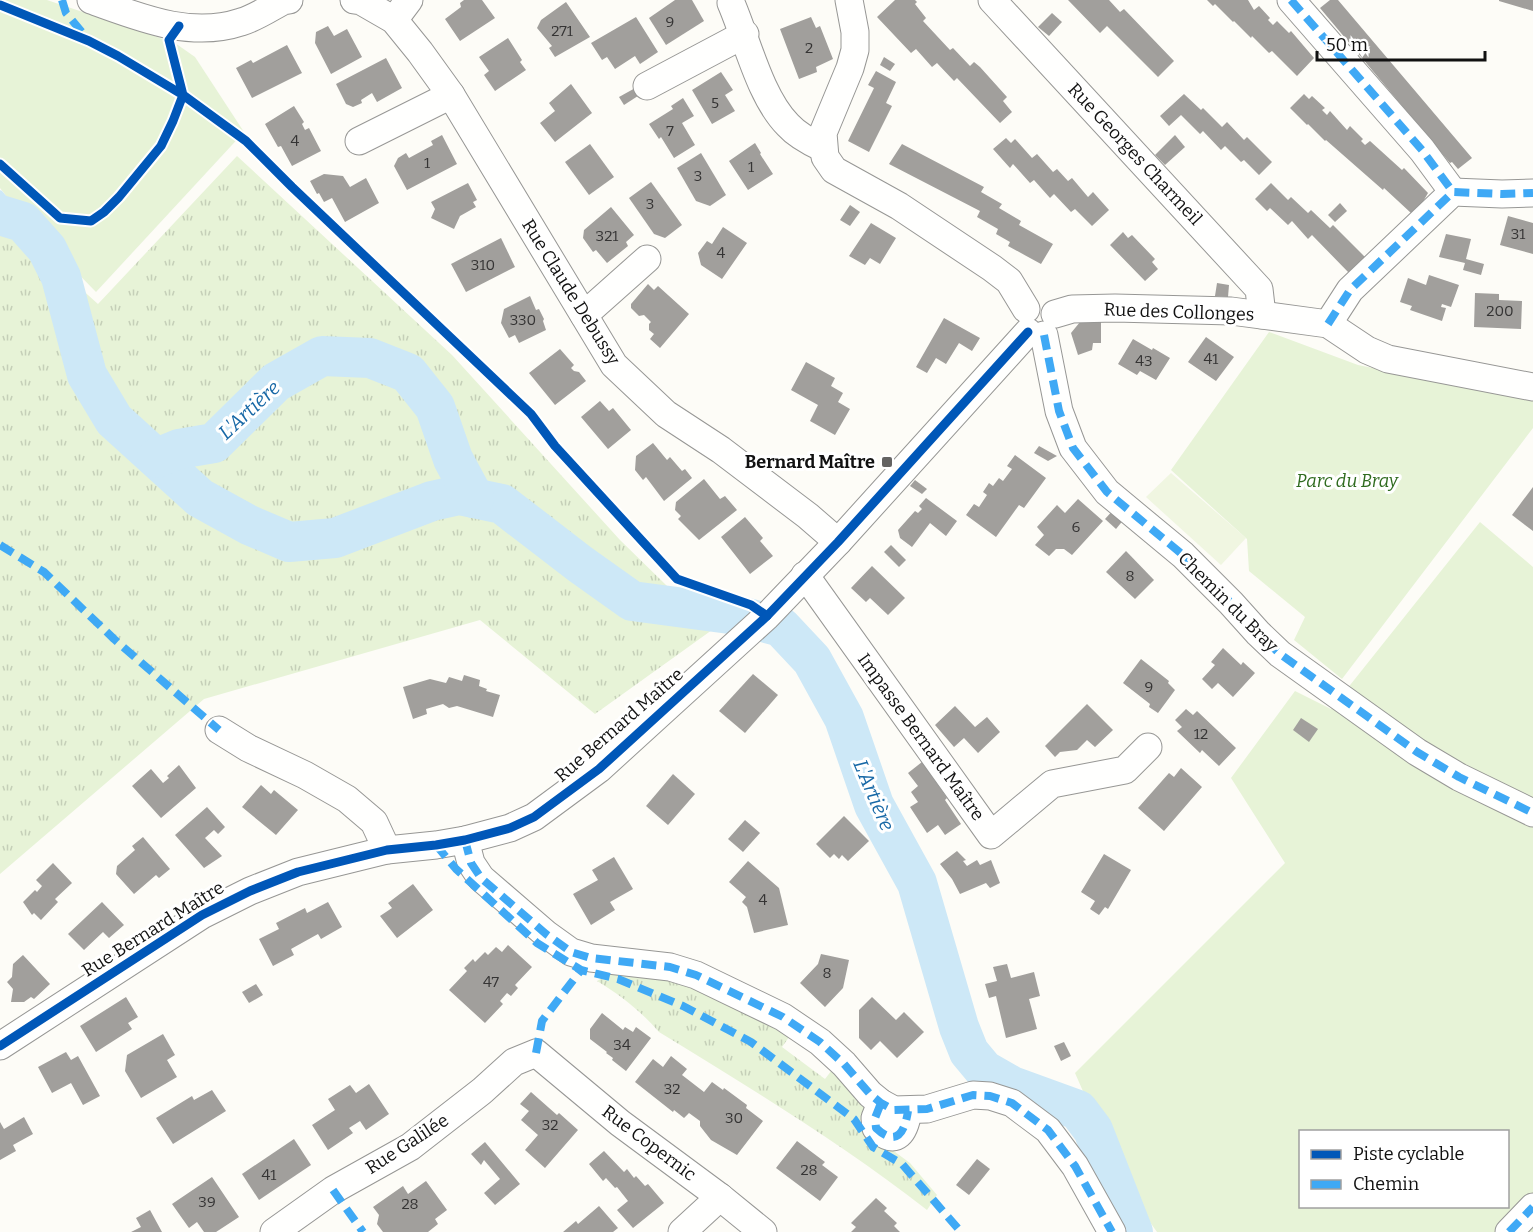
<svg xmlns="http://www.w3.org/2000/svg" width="1533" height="1232" viewBox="0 0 1533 1232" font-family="Bitter,serif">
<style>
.grass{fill:url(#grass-tufts)}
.park{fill:#e7f3d7;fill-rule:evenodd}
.pitch{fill:#f0f6e1}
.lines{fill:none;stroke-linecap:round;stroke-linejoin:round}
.stream{stroke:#cde8f7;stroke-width:7}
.river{stroke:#cde8f7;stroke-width:40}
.building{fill:#a19f9c}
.minor-casing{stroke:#979795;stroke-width:29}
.minor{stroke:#fffffe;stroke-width:27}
.quiet{stroke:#3fa9f5;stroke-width:8;stroke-dasharray:15 8;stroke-linecap:butt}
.cycleway-casing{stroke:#fff;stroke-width:13}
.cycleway{stroke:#0057b8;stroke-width:9}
.poi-dot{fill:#646362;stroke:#fff;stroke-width:2}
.labels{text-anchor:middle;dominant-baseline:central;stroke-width:6;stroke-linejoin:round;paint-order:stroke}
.number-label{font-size:15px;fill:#353434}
.street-label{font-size:18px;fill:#111;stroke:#fff}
.poi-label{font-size:18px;font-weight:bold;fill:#111;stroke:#fff;text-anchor:end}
.park-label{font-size:18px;font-style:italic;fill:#2f6b1f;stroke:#fff}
.water-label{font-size:20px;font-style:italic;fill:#1768a6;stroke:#fff}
</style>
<defs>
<pattern id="grass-tufts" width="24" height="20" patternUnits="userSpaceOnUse" patternTransform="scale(1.5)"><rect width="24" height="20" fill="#e7f3d7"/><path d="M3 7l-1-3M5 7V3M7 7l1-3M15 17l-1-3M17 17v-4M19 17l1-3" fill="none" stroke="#c5cfb8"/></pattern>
</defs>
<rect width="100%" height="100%" fill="#fdfcf7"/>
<g class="grass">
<polygon points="237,156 452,355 620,540 712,630 595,714 480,620 204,699 0,874 0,216 98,304"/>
<path d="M616,970L684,978L792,1033L782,1047L825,1079L835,1066L862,1100L866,1112L891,1149L910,1163L937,1195L927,1210C841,1143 752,1089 659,1032C641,1011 620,995 597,981Z"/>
</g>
<g class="park">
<polygon points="0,0 47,0 175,43 195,57 244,132 96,292 20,214 0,188"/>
<polygon points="1269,332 1358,365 1533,400 1533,428 1342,679 1294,640 1305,617 1249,571 1247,539 1171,470"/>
<path d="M1480,522L1533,567V1232H1157L1125,1187L1075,1073L1285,863L1231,778L1295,691L1331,709ZM1300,1132H1508V1206H1300Z"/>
</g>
<polygon class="pitch" points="1171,473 1246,538 1221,565 1146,497"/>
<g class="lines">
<polyline class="stream" points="0,194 23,222"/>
<g class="river">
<polyline points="0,215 23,222 47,249 61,277 87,375 114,420 200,498 249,525 289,542 335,538 432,501 459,495 502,504 580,564 632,601 737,615 781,627 812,660 844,718 874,805 917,883 959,1027 969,1052 984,1070 1012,1086 1078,1110 1093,1130 1133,1232"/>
<polyline points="157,458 179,449 214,443 276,382 322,356 370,358 408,373 435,407 453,459 474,498"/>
</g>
</g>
<g class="building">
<polygon points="464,0 482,0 495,18 460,41 445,19 461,7 460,3"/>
<polygon points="675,0 692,0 704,21 666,45 649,18"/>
<polygon points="895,0 915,0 917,2 915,4 926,18 923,21 950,50 953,48 970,66 974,62 980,67 1007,97 1003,101 1012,112 1000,123 957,78 954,81 937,63 932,67 916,49 911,53 877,17"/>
<polygon points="1068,0 1109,0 1120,12 1124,9 1174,61 1158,77 1107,26 1100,33"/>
<polygon points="1207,0 1248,0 1254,10 1259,6 1270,18 1268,20 1273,25 1277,21 1289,33 1291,31 1314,58 1297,76 1272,51 1269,53 1252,36 1251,38 1234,21 1233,22 1215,4 1213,6"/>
<polygon points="1330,0 1338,0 1472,158 1458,169 1452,162 1450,163 1320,8"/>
<polygon points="1499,0 1533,0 1533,11 1499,1"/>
<polygon points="566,2 590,37 555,57 549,48 552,46 537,28 541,20"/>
<polygon points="1052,13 1062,22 1049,36 1038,27"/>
<polygon points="636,17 658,52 640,64 635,56 615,69 607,57 602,60 591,43"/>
<polygon points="811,17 816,28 820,26 833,59 816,67 817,72 799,79 780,29"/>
<polygon points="328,26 334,36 347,29 362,57 331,74 315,43 316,32"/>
<polygon points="508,38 522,60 520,62 526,70 495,91 484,75 489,71 479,57"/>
<polygon points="287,45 302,73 252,98 236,68 251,60 253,63"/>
<polygon points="884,57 895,64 890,71 880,65"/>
<polygon points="386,58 402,88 377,102 372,93 361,100 362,103 353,107 346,104 336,84"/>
<polygon points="876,71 896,82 886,103 892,106 869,152 848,141 874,88 868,85"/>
<polygon points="721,72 733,90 725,95 735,111 712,124 692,90"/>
<polygon points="571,84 592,113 555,142 540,123 555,111 549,103"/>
<polygon points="637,87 641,94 624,105 619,97"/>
<polygon points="1184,94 1201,110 1203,108 1222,127 1227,122 1244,140 1247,137 1272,162 1259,175 1244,160 1241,162 1225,146 1221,150 1203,131 1200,134 1181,115 1169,126 1160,116"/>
<polygon points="1304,94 1309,99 1312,96 1325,108 1322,110 1327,115 1330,111 1347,130 1350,126 1363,139 1361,141 1365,145 1370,141 1402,170 1404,168 1428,193 1421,205 1411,213 1384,188 1383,190 1326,140 1325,141 1308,124 1307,125 1290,108"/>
<polygon points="683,98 694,116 682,123 695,145 674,158 661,137 659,139 649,124 673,109 671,106"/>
<polygon points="294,106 304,122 302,124 305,130 309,128 321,151 292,166 281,146 278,147 265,124"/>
<polygon points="442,135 457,164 407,190 394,166 398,158 406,153 409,158 433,145 431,141"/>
<polygon points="1175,135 1185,147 1165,165 1155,155"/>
<polygon points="1006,138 1011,143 1015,139 1032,158 1037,154 1053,172 1057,169 1068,181 1072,178 1088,197 1093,192 1109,210 1092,226 1075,209 1071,212 1054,194 1050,198 1034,180 1030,183 1013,164 1010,168 993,149"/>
<polygon points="755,143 761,153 760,154 773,174 748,190 729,161"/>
<polygon points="590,144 614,177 589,195 565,162"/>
<polygon points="902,144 984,187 981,192 1002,204 999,208 1021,221 1019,225 1053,244 1041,264 1008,246 1010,242 996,234 998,229 977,217 980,211 889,164"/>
<polygon points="701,153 726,195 710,206 696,201 677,168"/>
<polygon points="324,174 343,176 350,187 366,178 379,203 345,222 332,198 324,202 319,193 317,194 310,181"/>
<polygon points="651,182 682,225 665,238 654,234 629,198"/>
<polygon points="468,183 477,200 473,202 476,207 460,216 454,229 431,218 435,209 431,202"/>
<polygon points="1271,183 1288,200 1291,197 1308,213 1311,210 1330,228 1333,225 1365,257 1349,273 1312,235 1308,239 1292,221 1288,225 1270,208 1267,211 1255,199"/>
<polygon points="1340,203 1347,211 1335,222 1328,215"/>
<polygon points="850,205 860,212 850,226 840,220"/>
<polygon points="611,207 634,235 626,242 628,246 607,263 596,250 593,252 583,238 584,230"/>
<polygon points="1508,216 1533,223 1533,254 1500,245"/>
<polygon points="871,223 896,238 880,264 870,258 865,265 849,256"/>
<polygon points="723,227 747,243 722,279 701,265 698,253 707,241 712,244"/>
<polygon points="1123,232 1128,238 1132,235 1155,259 1152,262 1158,269 1145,281 1110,245"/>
<polygon points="1446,234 1471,239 1466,259 1484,264 1481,275 1463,270 1465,263 1439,257"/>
<polygon points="501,238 515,267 466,292 451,264"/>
<polygon points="1429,275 1459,285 1451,307 1442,304 1441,307 1446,308 1442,321 1410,310 1412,306 1400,302 1408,278 1426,285"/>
<polygon points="1217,283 1229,285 1228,297 1215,296"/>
<polygon points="648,284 654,290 658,286 689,314 660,348 650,339 654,334 649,330 649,324 651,322 644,315 639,316 631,308 631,304"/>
<polygon points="1475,293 1499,294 1499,300 1522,301 1521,329 1474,327"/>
<polygon points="530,296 536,310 539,309 544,319 543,321 546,330 519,343 515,335 509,338 501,323 504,309"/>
<polygon points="944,318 980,338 972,351 959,343 946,364 936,358 927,373 916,367"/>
<polygon points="1080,322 1101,322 1101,343 1093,343 1092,350 1078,355 1071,333"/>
<polygon points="1206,337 1234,357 1216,381 1188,362"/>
<polygon points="1133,339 1152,350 1153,348 1170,358 1156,380 1140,371 1137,375 1118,364"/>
<polygon points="560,349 574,365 571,368 574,371 579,372 586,381 555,405 529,373"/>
<polygon points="806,362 835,378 831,386 843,393 838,402 850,409 835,435 810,421 818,405 791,390"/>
<polygon points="600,401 609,411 613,408 631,430 608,449 581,417"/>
<polygon points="653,443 667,460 670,457 682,471 685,469 692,478 664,501 646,477 643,480 635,470 636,456"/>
<polygon points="1039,446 1057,456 1048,461 1034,453"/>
<polygon points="1015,455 1046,478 1024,508 1019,505 996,537 966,515 974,504 979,507 987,495 983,492 989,483 993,486 999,478 1003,481 1012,469 1007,466"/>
<polygon points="704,479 720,499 725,496 737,510 699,540 678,519 681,516 675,510 676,502"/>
<polygon points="915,480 927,489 922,494 910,486"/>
<polygon points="1533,487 1533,531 1512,515"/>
<polygon points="926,498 957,521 946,536 930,523 912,547 900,538 898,530 915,511 918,513 922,509 919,506"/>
<polygon points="1078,499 1103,521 1072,555 1064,549 1056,549 1049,556 1035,545 1044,535 1037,527 1057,505 1065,513"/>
<polygon points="1115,508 1125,518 1116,529 1105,519"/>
<polygon points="745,517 763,538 760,541 773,556 750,574 721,537"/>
<polygon points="891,545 906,560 899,567 884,552"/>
<polygon points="1126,551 1154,580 1135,599 1106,572"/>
<polygon points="872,566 905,598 888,615 870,598 866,602 851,588"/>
<polygon points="1223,648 1241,665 1243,662 1255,673 1233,697 1218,683 1212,689 1202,679 1215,665 1211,662"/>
<polygon points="1141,659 1169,681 1168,683 1175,690 1158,713 1149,707 1150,704 1123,683"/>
<polygon points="753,674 778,695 745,733 719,711"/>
<polygon points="464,675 480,680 479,686 487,689 486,691 500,695 493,717 457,706 449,708 443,704 426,709 427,714 413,719 403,687 430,679 446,683 449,677 462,681"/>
<polygon points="1087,704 1113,730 1095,747 1087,740 1077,750 1060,752 1055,757 1045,746"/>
<polygon points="955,706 975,727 987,717 1000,732 978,753 964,738 954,747 935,725"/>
<polygon points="1186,709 1193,715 1197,711 1236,748 1219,766 1202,750 1200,753 1177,731 1182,727 1175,720"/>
<polygon points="1301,718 1318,729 1309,742 1293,730"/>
<polygon points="922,762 947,798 945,800 961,824 945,835 938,825 927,833 910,807 918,802 911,792 918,786 908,773"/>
<polygon points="179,765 196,788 161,818 132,786 151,769 163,783 169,778 167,776"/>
<polygon points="1181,768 1202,787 1164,831 1138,808 1169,773 1174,777"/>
<polygon points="673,774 695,794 668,825 646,806"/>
<polygon points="261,785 271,794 274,790 298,810 276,835 242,807"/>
<polygon points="207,807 225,827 218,834 214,830 205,838 222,856 204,868 175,835"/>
<polygon points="844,816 869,841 848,861 842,855 839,859 834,854 830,858 816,844"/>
<polygon points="745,820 760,833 743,852 728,839"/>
<polygon points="143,837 170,869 159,878 156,875 134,894 116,874 117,866 135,850 132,846"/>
<polygon points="957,851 966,860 963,861 967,866 977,860 980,865 991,860 1000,883 990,888 986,883 960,894 952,879 940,864"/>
<polygon points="1104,854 1131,870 1108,909 1105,907 1099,915 1090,909 1095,901 1081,892"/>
<polygon points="614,857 633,889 610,902 615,910 591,925 573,894 598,880 592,870"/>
<polygon points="748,861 779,888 788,925 754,933 747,907 742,902 746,897 729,882"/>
<polygon points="53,863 72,883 55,899 58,902 41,920 34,913 32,915 23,902 35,890 37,892 42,886 36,880"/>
<polygon points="413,884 433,910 397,938 380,916 392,908 388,903"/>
<polygon points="102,902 124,925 109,938 103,932 84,950 68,934"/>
<polygon points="328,902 342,927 321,939 318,934 291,949 294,955 273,966 259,939 279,929 276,923 305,908 307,913"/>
<polygon points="508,945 532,967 515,985 518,988 511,996 507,993 500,1001 503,1004 485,1023 449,990 467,971 464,968 473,959 475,962 485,952 488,955 496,947 502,952"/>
<polygon points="821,954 849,960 843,988 825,1007 800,983 818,964"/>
<polygon points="23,955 50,984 34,999 31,997 24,1002 11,1002 13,989 7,982 12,977 13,964"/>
<polygon points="1007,964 1011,978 1034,972 1040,996 1029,999 1037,1029 1006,1038 996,996 989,998 985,984 997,981 993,967"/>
<polygon points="256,984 263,995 249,1003 242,992"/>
<polygon points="126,997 138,1017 128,1023 132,1029 96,1052 80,1026"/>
<polygon points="872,997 896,1020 904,1012 924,1032 897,1058 880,1041 871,1050 859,1038 859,1010"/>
<polygon points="602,1013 623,1030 625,1027 633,1032 636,1027 651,1038 626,1071 612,1060 613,1058 606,1053 607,1052 590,1039 590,1029"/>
<polygon points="163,1034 175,1055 167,1060 177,1077 141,1098 125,1071 127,1055"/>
<polygon points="1064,1042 1071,1056 1061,1061 1054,1046"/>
<polygon points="66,1052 71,1060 78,1056 100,1096 83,1105 71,1083 52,1093 38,1067"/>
<polygon points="671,1056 687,1069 682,1075 704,1092 712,1082 723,1090 724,1088 747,1105 746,1108 763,1121 737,1155 711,1140 700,1126 700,1121 689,1113 684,1118 674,1110 673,1112 635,1082 653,1059 663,1067"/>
<polygon points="369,1084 389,1114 366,1130 360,1121 349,1128 353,1133 328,1150 312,1125 335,1110 328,1099 350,1085 356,1093"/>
<polygon points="212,1090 226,1111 173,1144 156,1118 192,1096 194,1100"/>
<polygon points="531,1092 557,1115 559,1113 578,1130 545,1168 525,1150 538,1135 521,1120 529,1111 520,1104"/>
<polygon points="24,1117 33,1134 13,1145 16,1151 0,1160 0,1122 4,1129"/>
<polygon points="294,1139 311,1165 259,1200 242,1174"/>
<polygon points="797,1141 825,1162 822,1165 838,1177 820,1201 776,1168"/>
<polygon points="485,1142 520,1184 495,1205 484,1193 500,1179 484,1160 481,1165 471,1154"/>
<polygon points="604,1151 624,1172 627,1169 634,1178 636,1176 645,1186 648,1184 664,1203 633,1228 617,1210 628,1201 617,1187 615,1188 606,1178 603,1181 589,1164"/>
<polygon points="977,1159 990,1169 969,1195 956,1185"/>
<polygon points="212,1177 239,1217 216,1232 204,1232 197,1222 189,1228 172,1204"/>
<polygon points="426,1181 447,1210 435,1219 438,1224 428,1232 383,1232 377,1224 379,1215 373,1207 403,1186 408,1194"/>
<polygon points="876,1198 887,1208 884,1211 897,1223 894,1226 900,1232 851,1232 856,1227 851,1223"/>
<polygon points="599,1206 618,1228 613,1232 563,1232 576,1221 578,1224"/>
<polygon points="150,1210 162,1232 131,1232 141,1227 136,1218"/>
</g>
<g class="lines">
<g class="minor-casing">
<g id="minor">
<path d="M91,0C139,17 190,39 241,22C255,18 270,8 283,1L289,0"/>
<polyline points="354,0 361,1 394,20 420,52 451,95 614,365 666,414 721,450 808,516 838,542"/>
<polyline points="849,0 855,32 855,50 850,68 823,133 825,157 834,170 899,206 992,268 1009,281 1026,309"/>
<polyline points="992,0 1259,289 1262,315"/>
<polyline points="1291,0 1422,150 1453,192"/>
<path d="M731,3C747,40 760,97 788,125C797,135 810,142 823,148"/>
<polyline points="394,20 409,0"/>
<polyline points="647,86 745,34"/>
<polyline points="359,141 451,95"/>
<polyline points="1055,314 1072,309 1115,308 1231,311 1328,324 1367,350 1388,359 1533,387"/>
<polyline points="584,315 647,259"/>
<polyline points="1328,324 1350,290 1453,192 1502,194 1533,193"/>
<polyline points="1044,335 1059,411 1073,448 1107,492 1183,555 1231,603 1258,633 1280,654 1417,752 1459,777 1533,813"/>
<polyline points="805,575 991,835 1052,784 1125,770 1148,747"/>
<polyline points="219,730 248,748 305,775 347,799 374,822 387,850"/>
<polyline points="465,840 471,863 481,878 546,934 571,952 591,958 670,967 696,975 783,1017 820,1042 844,1064 870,1094 881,1103 894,1110 927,1109 973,1095 990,1096 1012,1103 1048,1130 1075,1166 1112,1232"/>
<polyline points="0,1046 202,915 250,891 298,872 387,850 436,845 465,840 510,828 534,817 599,769 767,616 838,542 1028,332"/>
<path d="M881,1103L875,1118L876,1128C897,1148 905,1131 908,1111"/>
<polyline points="274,1232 333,1190 410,1147 482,1091 514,1062 536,1053 620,1123 720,1197 763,1232"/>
<polyline points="682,1232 720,1197"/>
<polyline points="1509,1232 1533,1207"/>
</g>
</g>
<use href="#minor" class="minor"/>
<g class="quiet">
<polyline points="62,0 66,13 86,37"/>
<polyline points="1291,0 1422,150 1453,192"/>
<polyline points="1328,324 1350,290 1453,192 1502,194 1533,193"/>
<polyline points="1044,335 1059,411 1073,448 1107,492 1183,555 1231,603 1258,633 1280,654 1417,752 1459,777 1533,813"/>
<polyline points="0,545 44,572 114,639 219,730"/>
<polyline points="465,840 471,863 481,878 546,934 571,952 591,958 670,967 696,975 783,1017 820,1042 844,1064 870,1094 881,1103 894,1110 927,1109 973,1095 990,1096 1012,1103 1048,1130 1075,1166 1112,1232"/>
<polyline points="436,845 456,869 537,943 581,970 618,979 683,1006 751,1042 854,1119 873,1147 902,1164 961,1232"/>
<polyline points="536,1053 542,1021 581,970"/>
<path d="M881,1103L875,1118L876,1128C897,1148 905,1131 908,1111"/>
<polyline points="333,1190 363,1232"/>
<polyline points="1509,1232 1533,1207"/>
</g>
<g class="cycleway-casing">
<g id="cycleway">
<polyline points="0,5 89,41 118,56 183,95 173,121 161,146 119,197 104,212 91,221 60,218 0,164"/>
<polyline points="179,26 169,40 183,95 246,141 292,187 531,414 555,446 677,579 751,605 767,616"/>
<polyline points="0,1046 202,915 250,891 298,872 387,850 436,845 465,840 510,828 534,817 599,769 767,616 838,542 1028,332"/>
</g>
</g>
<use href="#cycleway" class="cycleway"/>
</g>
<rect class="poi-dot" x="881" y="456" width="12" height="12" rx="3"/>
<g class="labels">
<g class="number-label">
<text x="670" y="22">9</text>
<text x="562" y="31">271</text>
<text x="809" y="48">2</text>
<text x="715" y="103">5</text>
<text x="670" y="131">7</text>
<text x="295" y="141">4</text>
<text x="427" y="163">1</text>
<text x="751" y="167">1</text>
<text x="698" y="176">3</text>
<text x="650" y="204">3</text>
<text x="1518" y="234">31</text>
<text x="607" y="236">321</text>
<text x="721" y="253">4</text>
<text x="483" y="265">310</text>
<text x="1500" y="311">200</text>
<text x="523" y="320">330</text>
<text x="1211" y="359">41</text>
<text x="1144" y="361">43</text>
<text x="1076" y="527">6</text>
<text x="1130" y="576">8</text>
<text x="1149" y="687">9</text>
<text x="1201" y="734">12</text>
<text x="763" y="900">4</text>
<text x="827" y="973">8</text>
<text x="491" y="982">47</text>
<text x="622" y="1045">34</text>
<text x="672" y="1089">32</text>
<text x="734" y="1118">30</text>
<text x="550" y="1125">32</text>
<text x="809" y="1170">28</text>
<text x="269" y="1175">41</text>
<text x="207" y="1202">39</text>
<text x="410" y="1204">28</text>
</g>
<g class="street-label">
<text transform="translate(1135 154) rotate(47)">Rue Georges Charmeil</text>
<text transform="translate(571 292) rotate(58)">Rue Claude Debussy</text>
<text transform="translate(1179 312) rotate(2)">Rue des Collonges</text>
<text transform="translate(1228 602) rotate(45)">Chemin du Bray</text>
<text transform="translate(619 725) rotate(-41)">Rue Bernard Maître</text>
<text transform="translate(921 737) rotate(54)">Impasse Bernard Maître</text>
<text transform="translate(153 929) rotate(-32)">Rue Bernard Maître</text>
<text transform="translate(649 1143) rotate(37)">Rue Copernic</text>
<text transform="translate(407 1144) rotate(-33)">Rue Galilée</text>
</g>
<g class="poi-label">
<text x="875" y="462">Bernard Maître</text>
</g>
<g class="park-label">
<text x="1347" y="481">Parc du Bray</text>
</g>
<g class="water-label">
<text transform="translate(249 410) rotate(-43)">L'Artière</text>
<text transform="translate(874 795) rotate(67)">L'Artière</text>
</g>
</g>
<rect x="1299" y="1130" width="210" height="78" fill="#ffffff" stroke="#a0a0a0" stroke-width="1.5"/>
<rect x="1311" y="1150" width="30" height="9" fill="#0057b8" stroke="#a0a0a0" stroke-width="1.5"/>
<text x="1353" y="1160" font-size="18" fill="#111111">Piste cyclable</text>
<rect x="1311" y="1180" width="30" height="9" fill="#3fa9f5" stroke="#a0a0a0" stroke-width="1.5"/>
<text x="1353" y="1190" font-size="18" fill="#111111">Chemin</text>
<path d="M1317 51v9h168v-9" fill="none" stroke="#111111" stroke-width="3"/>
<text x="1326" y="51" font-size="18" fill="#111111" stroke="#ffffff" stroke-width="4.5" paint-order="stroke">50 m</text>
</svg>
